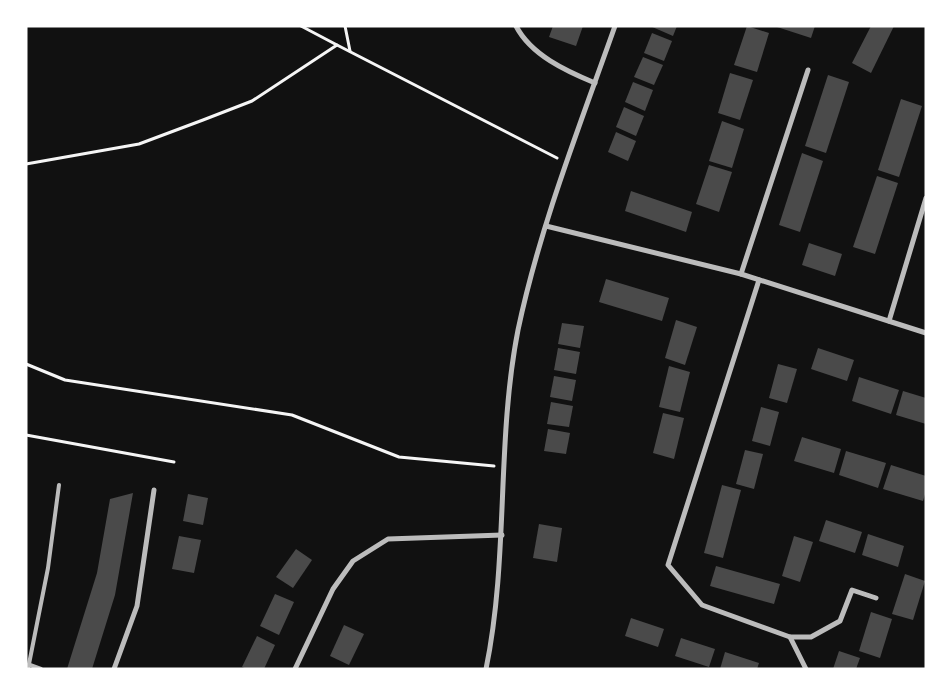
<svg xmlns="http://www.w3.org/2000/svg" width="952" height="695" viewBox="0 0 952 695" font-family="'Varela Round',sans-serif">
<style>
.building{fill:#4a4a4a}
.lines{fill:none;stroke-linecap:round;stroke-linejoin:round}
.path{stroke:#f5f5f5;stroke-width:3}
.service{stroke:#bcbcbc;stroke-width:4}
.minor{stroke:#bcbcbc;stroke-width:5}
</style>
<rect width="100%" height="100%" fill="#111"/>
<g class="building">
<polygon points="553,26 583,26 576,46 549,37"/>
<polygon points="650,26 677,26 673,36"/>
<polygon points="747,26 769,33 757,72 734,65"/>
<polygon points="774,26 815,26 811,38"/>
<polygon points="871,26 894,26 871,73 852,63"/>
<polygon points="652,33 672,41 664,61 644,53"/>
<polygon points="643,57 663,65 654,85 634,77"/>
<polygon points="730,73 753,80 740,120 718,113"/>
<polygon points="828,75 849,82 826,153 805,146"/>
<polygon points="633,82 653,90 645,111 625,102"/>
<polygon points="901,99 922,106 899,177 878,170"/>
<polygon points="624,107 644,116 636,136 616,127"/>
<polygon points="722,121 744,129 732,168 709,161"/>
<polygon points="616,132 636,141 628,161 608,152"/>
<polygon points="802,153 823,161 800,232 779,225"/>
<polygon points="709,165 732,172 719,212 696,204"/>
<polygon points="877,176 898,183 875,254 853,247"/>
<polygon points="631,191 692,212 686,232 625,211"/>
<polygon points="809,243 842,254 835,276 802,265"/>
<polygon points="606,279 669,298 662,321 599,302"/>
<polygon points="676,320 697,327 685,365 665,358"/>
<polygon points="562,323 584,326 580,348 558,344"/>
<polygon points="558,348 580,352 576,374 554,370"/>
<polygon points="818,348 854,360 847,381 811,369"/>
<polygon points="778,364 797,369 787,403 769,398"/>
<polygon points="669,366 690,372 680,412 659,407"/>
<polygon points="554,376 576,380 572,401 550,397"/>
<polygon points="859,377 899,390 891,414 852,401"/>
<polygon points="903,391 926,398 926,424 896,415"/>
<polygon points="551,402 573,406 569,427 547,424"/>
<polygon points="761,407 779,412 770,446 752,441"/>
<polygon points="663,413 684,418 674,459 653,453"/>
<polygon points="548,429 570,433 566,454 544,451"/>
<polygon points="802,437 841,449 834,473 794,461"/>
<polygon points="745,450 763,454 754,489 736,484"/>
<polygon points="846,451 886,463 878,488 839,475"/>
<polygon points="891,465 926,476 926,491 923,501 883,489"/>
<polygon points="722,485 741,490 723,558 704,553"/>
<polygon points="133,493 115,595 92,669 67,669 97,573 110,499"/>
<polygon points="188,494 208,498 203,525 183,521"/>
<polygon points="826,520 862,532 855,553 819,541"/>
<polygon points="539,524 562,528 557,562 533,558"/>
<polygon points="868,534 904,546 898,567 862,555"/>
<polygon points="179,536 201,540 194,573 172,569"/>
<polygon points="794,536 813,542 800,582 782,576"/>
<polygon points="296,549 312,560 293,588 276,577"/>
<polygon points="716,566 780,584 774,604 710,586"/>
<polygon points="905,574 925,581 913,620 892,614"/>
<polygon points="275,594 294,602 279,635 260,626"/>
<polygon points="871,612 892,619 880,658 859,651"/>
<polygon points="631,618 664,629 658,647 625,636"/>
<polygon points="344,625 364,634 349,665 330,656"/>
<polygon points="257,636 275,645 264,669 247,669 242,667"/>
<polygon points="681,638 715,649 709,667 675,656"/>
<polygon points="839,651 860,658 856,669 833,669"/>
<polygon points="725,652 759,663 757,669 720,669"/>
</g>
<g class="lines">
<g class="path">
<polyline points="301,26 337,45"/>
<polyline points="345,26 350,51"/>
<polyline points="26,164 139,144 203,120 252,101 337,45 557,158"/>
<polyline points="26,364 65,380 292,415 399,457 494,466"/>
<polyline points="26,435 174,462"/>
</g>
<g class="service">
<polyline points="30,665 41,669"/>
<polyline points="28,669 48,568 59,485"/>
</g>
<g class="minor">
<path d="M516,26C531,55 566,71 595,83"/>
<polyline points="546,226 741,274 926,333"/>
<polyline points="741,274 808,70"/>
<polyline points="759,280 668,565 702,605 790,637 806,669"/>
<polyline points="889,321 926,198"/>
<polyline points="790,637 811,637 840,621 852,590 876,598"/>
<polyline points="114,669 137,606 154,490"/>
<polyline points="295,669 333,589 353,561 388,539 502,535"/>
<path d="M486,669C509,557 496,442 518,330C540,226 580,125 615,26"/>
</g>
</g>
<rect width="952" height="695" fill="none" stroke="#ffffff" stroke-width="55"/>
</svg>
